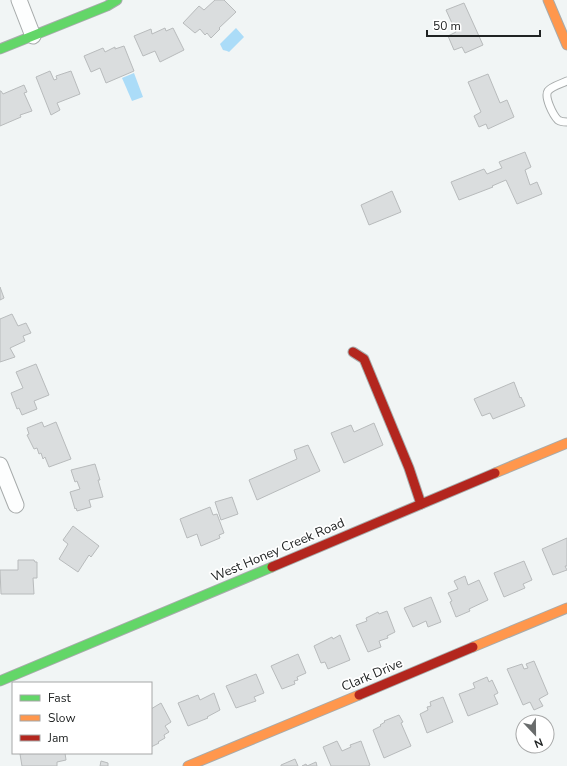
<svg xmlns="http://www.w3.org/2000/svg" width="567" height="766" viewBox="0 0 567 766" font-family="'Nunito Sans',sans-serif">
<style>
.water{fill:#abdcf8}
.building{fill:#daddde;stroke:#b8bbbc}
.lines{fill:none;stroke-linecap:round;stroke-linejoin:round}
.lane-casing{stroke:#a7abab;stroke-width:9}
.street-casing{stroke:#a7abab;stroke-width:17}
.fast-casing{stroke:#a7abab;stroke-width:11}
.slow-casing{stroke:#a7abab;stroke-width:11}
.jam-casing{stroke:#a7abab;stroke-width:11}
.lane{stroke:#fdfefe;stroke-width:7}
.street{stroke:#fdfefe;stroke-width:15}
.fast{stroke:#63d668;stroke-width:9}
.slow{stroke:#ff974d;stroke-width:9}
.jam{stroke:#b3261e;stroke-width:9}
.labels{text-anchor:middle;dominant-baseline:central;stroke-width:3.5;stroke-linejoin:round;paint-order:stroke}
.street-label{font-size:13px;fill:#202323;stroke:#fff}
</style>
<rect width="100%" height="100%" fill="#f1f5f5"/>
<g class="water">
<polygon points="236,28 244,37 229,52 227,51 223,50 220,44"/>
<polygon points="134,73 143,97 132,101 122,78"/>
</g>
<g class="building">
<polygon points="215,0 224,0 236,12 219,28 220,29 211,38 207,33 205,35 200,29 195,33 183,23 199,6 204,10"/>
<polygon points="464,3 483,45 465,53 462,47 454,50 448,36 456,32 446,10"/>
<polygon points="165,28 166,31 173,28 184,50 160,62 155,51 143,56 134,36 151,29 152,34"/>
<polygon points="124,46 134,71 106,83 100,68 91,72 84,56 103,48 105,52 115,47 115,49"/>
<polygon points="50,71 54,80 57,79 56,76 71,71 80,94 57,103 60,110 51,115 36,77"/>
<polygon points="488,74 500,103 507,100 514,117 488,129 486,124 479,127 474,116 481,112 468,82"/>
<polygon points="24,85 27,92 24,93 32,111 20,115 21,117 0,126 0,91 1,91 3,94"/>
<polygon points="525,152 531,167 525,170 530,185 537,182 542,194 517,204 506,180 492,186 493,187 459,200 451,182 484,169 487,174 502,168 499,162"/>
<polygon points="392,191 401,212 369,225 361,205"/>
<polygon points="0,287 4,298 0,300"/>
<polygon points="12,314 18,326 26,323 31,333 23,336 25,341 10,348 15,357 0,362 0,319"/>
<polygon points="36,364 49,395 34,401 37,409 22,415 19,408 17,409 11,393 23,388 16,372"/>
<polygon points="514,382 520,398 521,397 525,406 493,419 490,413 482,416 474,399"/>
<polygon points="42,422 44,427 56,422 71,459 49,467 45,457 43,459 41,453 39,454 37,448 34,449 27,435 29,434 27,428"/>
<polygon points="374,423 383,445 344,463 331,433 351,425 354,432"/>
<polygon points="308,445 320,471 257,500 249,480 297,459 294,450"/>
<polygon points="95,464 100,480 98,480 103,497 89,500 91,507 77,511 76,508 75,509 70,492 80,489 77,481 75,482 71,470"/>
<polygon points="232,497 238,514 221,520 215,502"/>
<polygon points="210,507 213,515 217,514 224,533 219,535 220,538 201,546 197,534 187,538 180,519"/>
<polygon points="73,526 99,546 91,557 89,555 78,572 59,559 68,544 63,540"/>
<polygon points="567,538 567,566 565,566 567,570 553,575 542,549"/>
<polygon points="18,560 34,560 35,562 37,562 37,578 33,578 34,594 1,594 0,570 18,570"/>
<polygon points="524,561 532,580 523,584 525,588 504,597 494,573"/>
<polygon points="465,576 468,585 479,580 488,600 469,609 470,611 456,617 450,602 452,601 448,593 458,589 454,581"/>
<polygon points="431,597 441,622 428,627 426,621 413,627 404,608"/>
<polygon points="387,611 395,632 387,636 388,638 379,641 381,647 368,652 356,625 367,621 366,618 378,612 379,614"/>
<polygon points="340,635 350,660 328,669 325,662 321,663 314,646 332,637 333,639"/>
<polygon points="298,654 306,673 297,677 298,680 294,681 295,684 282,689 271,666"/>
<polygon points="534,661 548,694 539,699 543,706 534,710 530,702 523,705 507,669 522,664 524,669 528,668 526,664"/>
<polygon points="256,674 264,693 254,697 256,701 236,708 226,686"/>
<polygon points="487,677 489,682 492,680 498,693 494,695 498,704 468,716 459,694 475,688 473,683"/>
<polygon points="214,693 220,710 207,717 208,718 188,726 178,703 198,695 200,700"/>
<polygon points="443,697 453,722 427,733 420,714 428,710 427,707 431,706 430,702"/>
<polygon points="161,703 171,722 165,726 169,732 164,735 165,738 158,742 159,743 151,747 151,709"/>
<polygon points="399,715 403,722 401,723 411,746 384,758 373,730 381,726 380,725 385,722 384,721"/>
<polygon points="337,741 342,751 351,747 350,745 361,741 370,765 368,766 331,766 323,747"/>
<polygon points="29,753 65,753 66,760 57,762 57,766 22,766 20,754"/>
<polygon points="295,759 298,766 281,766 281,765"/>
<polygon points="101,761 108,763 108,766 100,766"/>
<polygon points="316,762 317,766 302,766 306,764 307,766"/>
</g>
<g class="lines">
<g class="lane-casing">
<path id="lane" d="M567,81C561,84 552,86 548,91C544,97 553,115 558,120C561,122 564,122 567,122"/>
</g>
<g class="street-casing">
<g id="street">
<polyline points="19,0 33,36"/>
<polyline points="0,465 16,505"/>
</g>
</g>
<g class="fast-casing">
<g id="fast">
<polyline points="0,49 107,6 117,0"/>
<polyline points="0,681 272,567"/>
</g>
</g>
<g class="slow-casing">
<g id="slow">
<polyline points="548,0 567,45"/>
<polyline points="495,473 567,443"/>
<polyline points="473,647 567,608"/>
<polyline points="188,766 359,695"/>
</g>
</g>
<g class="jam-casing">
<g id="jam">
<polyline points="353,352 364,359 409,468 421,504"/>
<polyline points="272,567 495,473"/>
<polyline points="359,695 473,647"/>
</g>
</g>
<use href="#lane" class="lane"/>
<use href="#street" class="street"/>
<use href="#fast" class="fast"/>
<use href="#slow" class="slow"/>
<use href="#jam" class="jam"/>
</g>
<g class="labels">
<g class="street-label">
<text transform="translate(278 550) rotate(-23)">West Honey Creek Road</text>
<text transform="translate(372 675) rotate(-23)">Clark Drive</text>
</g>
</g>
<rect x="12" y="682" width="140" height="72" fill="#ffffff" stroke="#a6a7a7"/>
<rect x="20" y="695" width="20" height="6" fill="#63d668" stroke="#a6a7a7"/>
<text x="48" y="702" font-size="12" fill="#202323">Fast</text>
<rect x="20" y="715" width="20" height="6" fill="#ff974d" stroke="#a6a7a7"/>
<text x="48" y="722" font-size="12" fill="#202323">Slow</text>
<rect x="20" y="735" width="20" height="6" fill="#b3261e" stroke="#a6a7a7"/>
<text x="48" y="742" font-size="12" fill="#202323">Jam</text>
<g transform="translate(535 734) rotate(158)"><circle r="19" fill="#ffffff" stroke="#a6a7a7"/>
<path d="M0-3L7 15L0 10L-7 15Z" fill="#696c6c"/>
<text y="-6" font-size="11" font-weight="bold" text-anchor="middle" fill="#202323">N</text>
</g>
<path d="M427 30v6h113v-6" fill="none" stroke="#202323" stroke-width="2"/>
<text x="433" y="30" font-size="12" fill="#202323" stroke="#ffffff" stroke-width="3" paint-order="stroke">50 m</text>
</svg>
